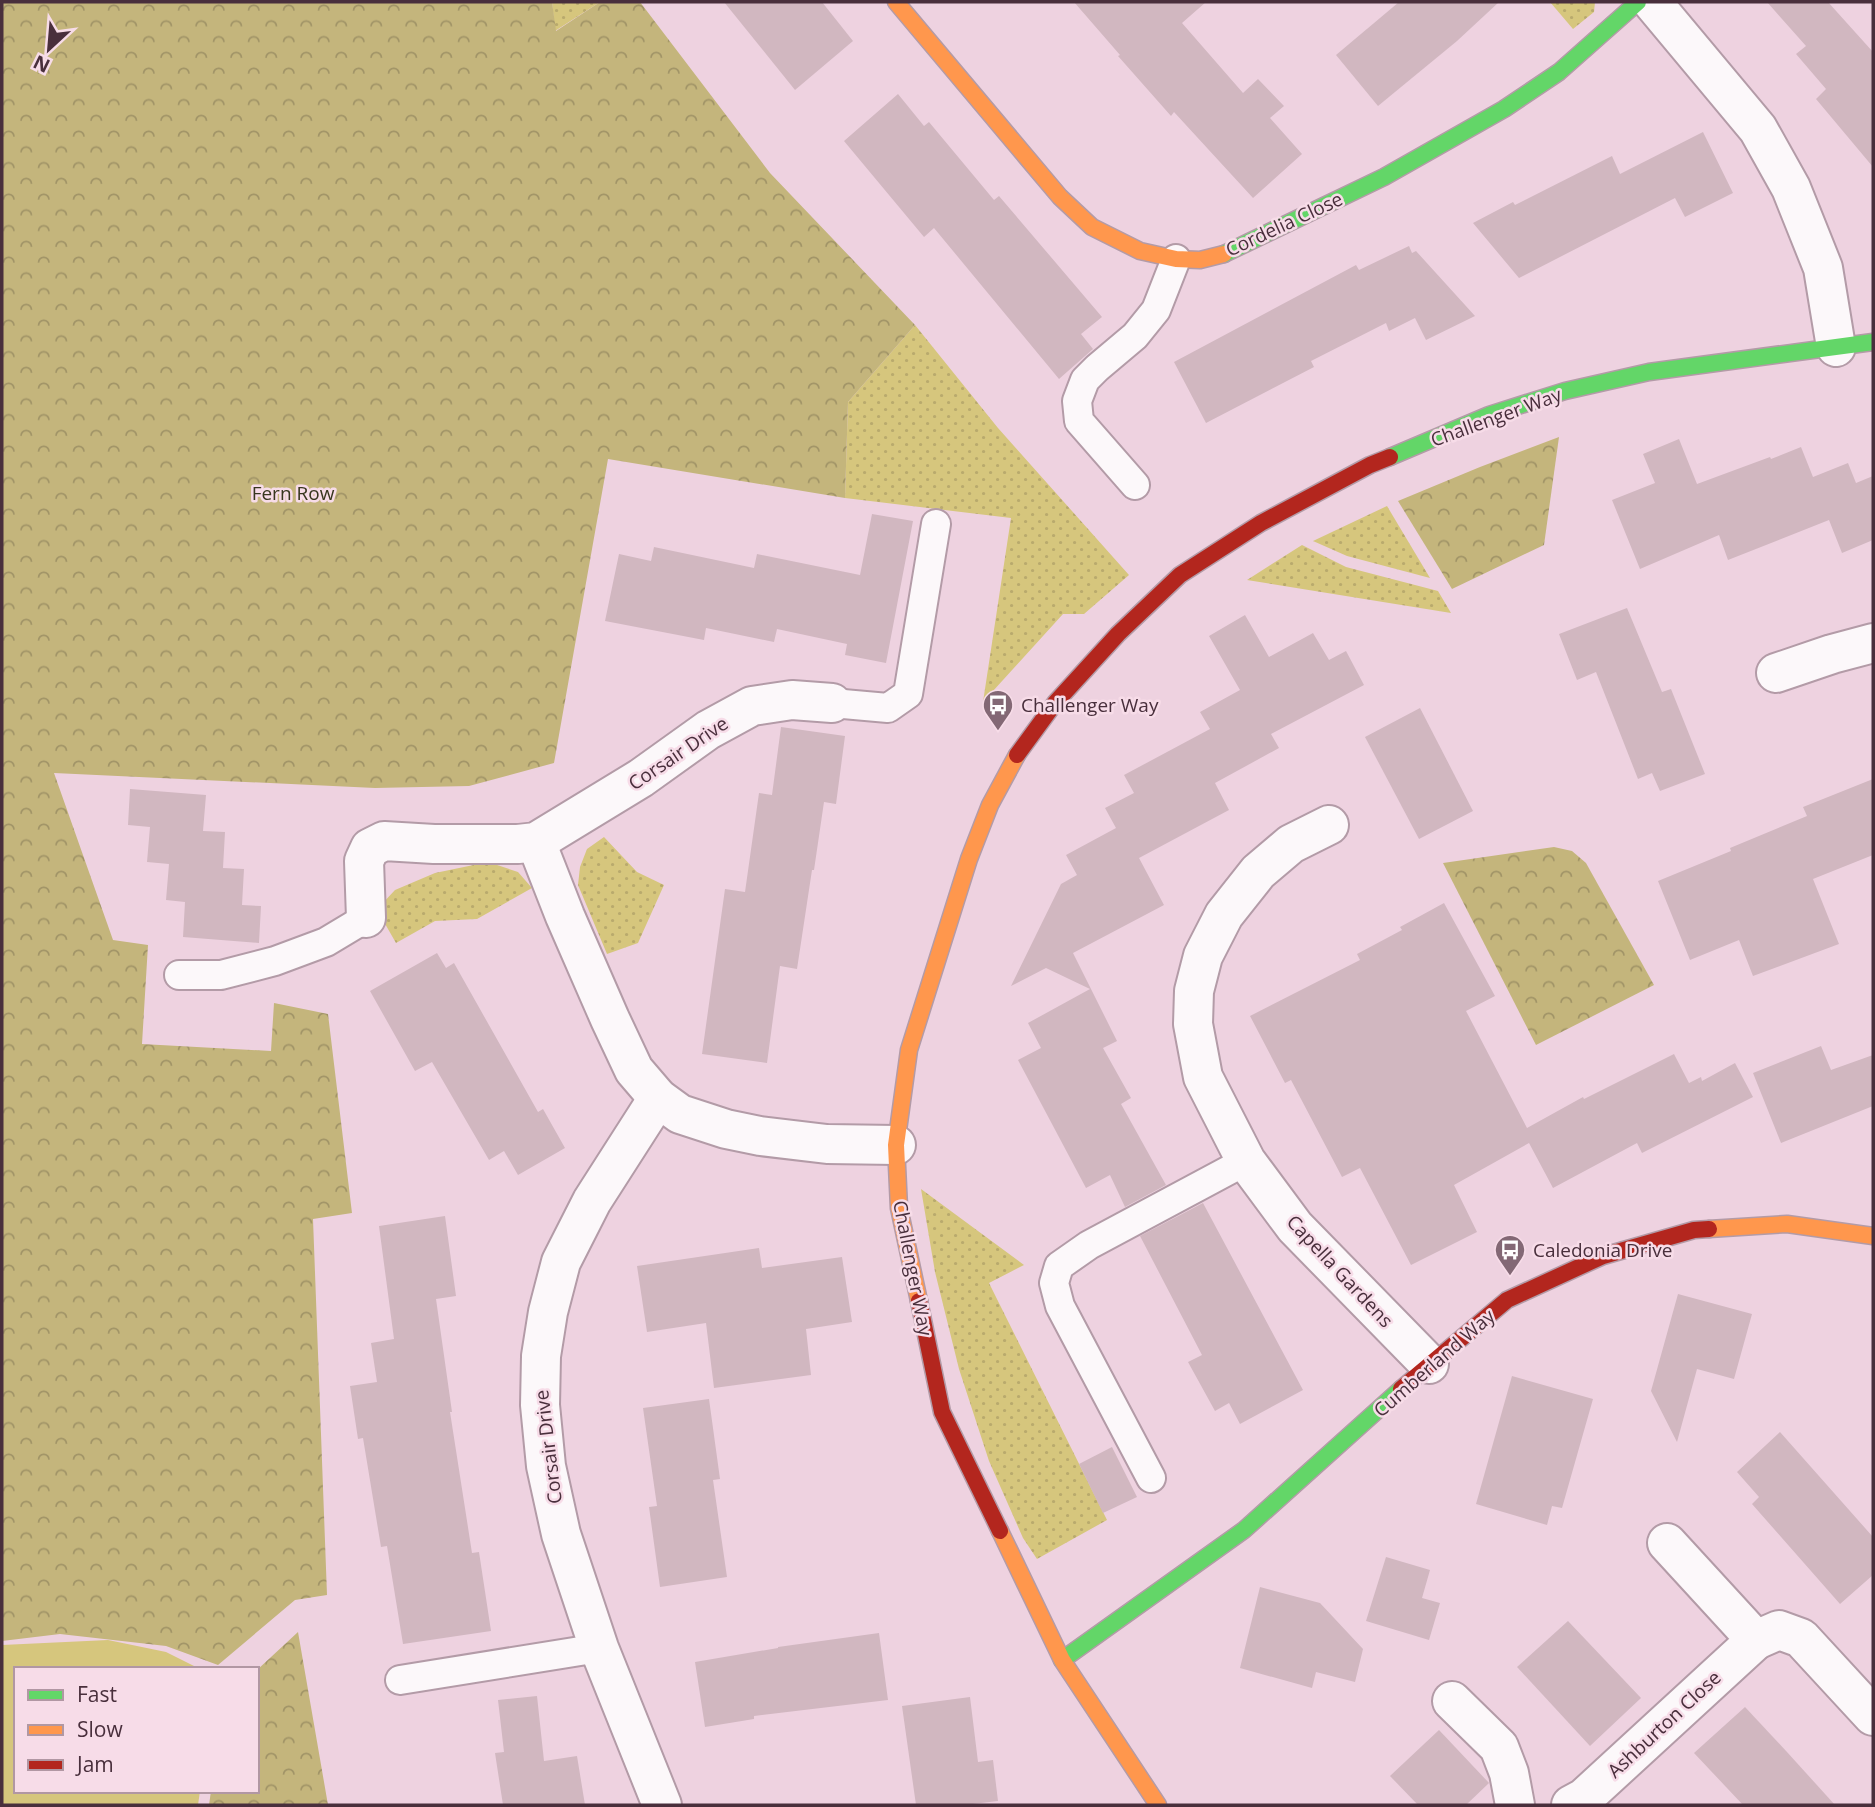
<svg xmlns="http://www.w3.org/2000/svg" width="1875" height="1807" viewBox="0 0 1875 1807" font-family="'Open Sans',sans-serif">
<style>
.grass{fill:url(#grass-dots)}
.forest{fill:url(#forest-crowns)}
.pitch{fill:#d6c67d}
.building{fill:#d1b7c0}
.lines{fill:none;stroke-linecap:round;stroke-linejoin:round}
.lane-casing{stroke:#b39ba7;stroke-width:32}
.street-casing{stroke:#b39ba7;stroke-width:42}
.fast-casing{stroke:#b39ba7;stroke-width:19}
.slow-casing{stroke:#b39ba7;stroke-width:19}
.jam-casing{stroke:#b39ba7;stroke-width:19}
.lane{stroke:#fcf8fa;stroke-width:28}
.street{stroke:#fcf8fa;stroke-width:38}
.fast{stroke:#63d668;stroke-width:16}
.slow{stroke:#ff974d;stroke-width:16}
.jam{stroke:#b3261e;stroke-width:16}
.labels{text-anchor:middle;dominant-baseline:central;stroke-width:5;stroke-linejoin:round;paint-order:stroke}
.street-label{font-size:19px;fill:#492f3c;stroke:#f7dce8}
.park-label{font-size:19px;fill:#37361e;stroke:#f7dce8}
.poi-label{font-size:19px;fill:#492f3c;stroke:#f7dce8;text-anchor:start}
</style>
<defs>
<pattern id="grass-dots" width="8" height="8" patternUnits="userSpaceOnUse" patternTransform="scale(1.75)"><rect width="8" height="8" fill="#d6c67d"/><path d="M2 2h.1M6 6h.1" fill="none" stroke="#b9aa6d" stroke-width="1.8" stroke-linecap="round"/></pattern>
<pattern id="forest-crowns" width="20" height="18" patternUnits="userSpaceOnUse" patternTransform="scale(1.75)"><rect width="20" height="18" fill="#c4b57c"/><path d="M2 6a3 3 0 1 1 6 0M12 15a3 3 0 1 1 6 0" fill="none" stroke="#a19467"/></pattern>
</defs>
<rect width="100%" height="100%" fill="#eed2e0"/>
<g class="grass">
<polygon points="552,2 600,2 555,31"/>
<polygon points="1550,2 1595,2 1594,12 1573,29"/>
<polygon points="915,325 998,428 1129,575 1084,614 1063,614 983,702 1011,518 845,498 848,402"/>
<polygon points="1387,506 1430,578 1347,556 1313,541"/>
<polygon points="1302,545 1346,567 1438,591 1451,613 1247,580"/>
<polygon points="604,837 637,872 664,885 638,943 607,954 578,885 580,867 587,849"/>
<polygon points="488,862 518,872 532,888 477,919 435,921 396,943 384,922 381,905 395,890 435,873"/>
<polygon points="921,1189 1024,1265 989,1283 1107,1520 1037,1559 1023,1538 989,1461 959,1369 935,1272"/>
</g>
<g class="forest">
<polygon points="2,2 552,2 556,31 600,2 640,2 770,173 915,325 848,402 845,498 608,459 554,763 469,786 375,788 54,773 113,940 148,945 142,1044 271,1051 274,1003 328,1014 352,1213 313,1219 327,1595 295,1600 218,1665 166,1646 60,1634 2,1641"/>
<polygon points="1559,437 1544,545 1452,589 1398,501 1480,467"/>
<polygon points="1554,847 1572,851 1586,863 1654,985 1536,1045 1443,863"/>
<polygon points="298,1632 328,1805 209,1805 211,1791 257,1791 257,1670"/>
</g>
<polygon class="pitch" points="108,1640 166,1652 200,1669 16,1669 16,1791 200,1791 198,1805 2,1805 2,1645"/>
<g class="building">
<polygon points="724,2 822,2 853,41 795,90"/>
<polygon points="1074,2 1206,2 1182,23 1243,93 1258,79 1284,106 1270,118 1302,154 1253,198 1174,112 1171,116 1118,56 1120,55"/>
<polygon points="1399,2 1499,2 1457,41 1378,106 1336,55"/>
<polygon points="1767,2 1828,2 1873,52 1873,167 1816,99 1826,89 1796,54 1806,46"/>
<polygon points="898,94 924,126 929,122 994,200 999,196 1102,317 1081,334 1093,349 1059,379 934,228 924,237 844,141"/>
<polygon points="1703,132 1733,193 1685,217 1675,198 1519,278 1473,223 1513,202 1515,205 1612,156 1620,174"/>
<polygon points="1409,246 1412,253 1416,251 1475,316 1426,340 1415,318 1389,331 1386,323 1311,361 1314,367 1206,423 1174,362 1356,265 1359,270"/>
<polygon points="1679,439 1697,484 1770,457 1771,459 1801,447 1813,477 1848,463 1856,483 1873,476 1873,540 1842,553 1829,520 1728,560 1719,535 1640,569 1612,500 1655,483 1643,454"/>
<polygon points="872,514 913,521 886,663 845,655 847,644 777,629 774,642 706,628 704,640 605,621 619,554 651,561 654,547 754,568 757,554 860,575"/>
<polygon points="1627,608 1662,692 1671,689 1705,774 1660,791 1652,773 1638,779 1596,672 1577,680 1559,634"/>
<polygon points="1245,615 1269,657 1313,633 1329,660 1346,651 1364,685 1271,734 1279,748 1215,783 1229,810 1139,858 1164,905 1073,953 1117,1041 1103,1048 1131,1098 1121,1104 1166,1185 1125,1207 1110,1175 1086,1188 1018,1060 1041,1048 1028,1023 1090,989 1046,968 1011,986 1061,884 1077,875 1066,855 1116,828 1105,808 1134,793 1124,775 1210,729 1200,712 1240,690 1209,636"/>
<polygon points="1420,708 1473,811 1419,839 1365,737"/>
<polygon points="781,727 845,736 836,804 824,802 814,870 812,870 797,969 780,966 767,1063 702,1054 725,889 745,892 759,793 772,795"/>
<polygon points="1873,779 1873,855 1813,879 1839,944 1753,976 1739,940 1690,960 1658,881 1731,851 1730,848 1807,816 1803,807"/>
<polygon points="130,789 206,795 203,831 225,832 223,868 244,869 242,905 261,906 259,943 183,937 185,902 166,900 169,864 147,862 150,827 128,825"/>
<polygon points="1444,903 1495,996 1466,1011 1527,1128 1583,1097 1584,1099 1674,1054 1689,1083 1701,1077 1702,1081 1735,1063 1753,1097 1642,1153 1637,1143 1553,1188 1529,1143 1454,1185 1477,1232 1411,1265 1360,1168 1342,1177 1291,1080 1285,1083 1250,1016 1360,960 1357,954 1402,930 1400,927"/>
<polygon points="437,953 446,968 454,963 538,1112 543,1109 565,1148 518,1175 504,1151 489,1160 432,1062 415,1071 370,991"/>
<polygon points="1821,1046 1831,1070 1873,1055 1873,1106 1781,1143 1753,1073"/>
<polygon points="1203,1203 1303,1390 1240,1424 1229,1403 1215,1411 1188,1362 1202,1355 1140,1236"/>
<polygon points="445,1216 456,1296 436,1299 452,1412 450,1412 472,1553 479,1552 491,1631 403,1644 387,1546 381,1547 363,1438 358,1439 350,1386 377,1382 371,1343 394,1339 379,1226"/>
<polygon points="759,1248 762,1268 842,1257 852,1322 806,1329 811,1375 714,1388 706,1323 647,1332 637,1266"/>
<polygon points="1678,1294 1752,1314 1734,1379 1697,1369 1677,1442 1651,1391"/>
<polygon points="1512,1376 1593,1399 1562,1508 1552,1506 1547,1525 1476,1504"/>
<polygon points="709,1399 720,1479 713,1480 727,1577 660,1587 649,1507 657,1506 643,1408"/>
<polygon points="1780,1432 1873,1537 1873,1575 1840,1604 1752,1504 1759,1497 1737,1472"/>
<polygon points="1112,1447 1137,1497 1103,1513 1079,1464"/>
<polygon points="1386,1557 1430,1570 1422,1598 1440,1603 1429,1640 1366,1621"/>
<polygon points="1260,1587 1320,1603 1363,1649 1355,1682 1316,1672 1312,1688 1240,1668"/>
<polygon points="1568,1621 1641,1698 1590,1746 1517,1667"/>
<polygon points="879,1633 888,1700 754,1716 754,1719 705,1727 695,1662 778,1648 778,1647"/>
<polygon points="537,1696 544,1761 577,1756 585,1805 503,1805 495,1753 504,1752 498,1700"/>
<polygon points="970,1697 978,1762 993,1760 998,1801 964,1805 916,1805 902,1706"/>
<polygon points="1745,1707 1787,1752 1835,1805 1743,1805 1694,1753"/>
<polygon points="1439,1730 1489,1783 1466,1805 1418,1805 1390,1776"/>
</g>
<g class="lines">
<g class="lane-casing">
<g id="lane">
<polyline points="1135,485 1079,421 1077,401 1085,380 1097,368 1135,336 1156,310 1176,259"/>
<polyline points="832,703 888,708 908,694 936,524"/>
<polyline points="179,975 221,975 275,961 326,942 366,918"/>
<polyline points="1151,1478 1060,1306 1054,1283 1059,1266 1089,1245 1246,1161"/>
<polyline points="400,1680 599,1648"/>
</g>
</g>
<g class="street-casing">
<g id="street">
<polyline points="1652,2 1758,129 1791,188 1823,268 1836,347"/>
<polyline points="1776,673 1832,654 1873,643"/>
<polyline points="1329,825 1291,844 1258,872 1224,915 1203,956 1194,991 1193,1024 1203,1077 1246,1161 1295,1227 1429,1364"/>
<polyline points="536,842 565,916 610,1019 634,1070 658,1098 680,1114 726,1129 760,1136 827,1144 896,1145"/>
<polyline points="366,918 364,861 370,848 384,841 434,844 518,844 536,842 641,778 708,730 752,706 792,700 832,703"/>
<polyline points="658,1098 592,1201 561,1262 548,1312 541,1356 540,1405 546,1466 561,1534 599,1648 662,1805"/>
<polyline points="1756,1640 1779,1630 1801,1638 1873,1716"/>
<polyline points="1452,1701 1499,1747 1509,1773 1515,1805"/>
<polyline points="1571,1805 1584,1798 1756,1640 1667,1543"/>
</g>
</g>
<g class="fast-casing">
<g id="fast">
<polyline points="1224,254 1384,177 1504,109 1559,72 1638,2"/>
<polyline points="1390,457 1489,415 1565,391 1649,372 1873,342"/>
<polyline points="1062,1660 1244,1530 1401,1389"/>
</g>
</g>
<g class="slow-casing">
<g id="slow">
<polyline points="896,2 1060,197 1092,227 1140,251 1176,259 1200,260 1224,254"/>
<polyline points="1709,1229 1787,1224 1873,1236"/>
<polyline points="919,1301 899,1208 896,1145 909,1050 969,859 990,805 1017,755"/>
<polyline points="1000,1531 1062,1660 1158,1805"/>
</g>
</g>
<g class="jam-casing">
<g id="jam">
<polyline points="1017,755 1055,703 1118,634 1180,575 1261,523 1370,465 1390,457"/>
<polyline points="919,1301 942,1412 1000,1531"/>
<polyline points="1401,1389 1507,1300 1603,1256 1694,1230 1709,1229"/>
</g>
</g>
<use href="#lane" class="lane"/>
<use href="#street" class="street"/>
<use href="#fast" class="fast"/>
<use href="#slow" class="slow"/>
<use href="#jam" class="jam"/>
</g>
<defs>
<g id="bus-pin" transform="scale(1.575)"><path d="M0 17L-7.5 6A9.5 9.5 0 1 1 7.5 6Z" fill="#836875" stroke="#f7dce8"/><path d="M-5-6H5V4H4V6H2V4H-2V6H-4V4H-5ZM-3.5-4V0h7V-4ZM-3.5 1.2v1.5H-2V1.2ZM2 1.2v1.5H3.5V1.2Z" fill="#fff"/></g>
</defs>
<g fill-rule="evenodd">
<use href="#bus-pin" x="998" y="705"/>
<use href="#bus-pin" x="1510" y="1250"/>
</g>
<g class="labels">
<g class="street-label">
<text transform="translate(1284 224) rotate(-25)">Cordelia Close</text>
<text transform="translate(1496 417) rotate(-20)">Challenger Way</text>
<text transform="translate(678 753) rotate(-34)">Corsair Drive</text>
<text transform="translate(913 1268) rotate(79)">Challenger Way</text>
<text transform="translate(1340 1271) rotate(47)">Capella Gardens</text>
<text transform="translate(1434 1363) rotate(-41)">Cumberland Way</text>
<text transform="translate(548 1447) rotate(-97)">Corsair Drive</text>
<text transform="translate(1664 1724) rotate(-43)">Ashburton Close</text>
</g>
<g class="park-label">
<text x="293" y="493">Fern Row</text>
</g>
<g class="poi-label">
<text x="1021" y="705">Challenger Way</text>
<text x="1533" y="1250">Caledonia Drive</text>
</g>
</g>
<rect width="1875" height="1807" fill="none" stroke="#492f3c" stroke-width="7"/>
<rect x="14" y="1667" width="245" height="126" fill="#f7dce8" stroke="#b197a3" stroke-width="2"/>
<rect x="28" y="1690" width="35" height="10" fill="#63d668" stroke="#b197a3" stroke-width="2"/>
<text x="77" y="1702" font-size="21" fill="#492f3c">Fast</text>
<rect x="28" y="1725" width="35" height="10" fill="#ff974d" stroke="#b197a3" stroke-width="2"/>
<text x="77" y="1737" font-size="21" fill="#492f3c">Slow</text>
<rect x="28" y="1760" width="35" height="10" fill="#b3261e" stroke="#b197a3" stroke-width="2"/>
<text x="77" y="1772" font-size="21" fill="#492f3c">Jam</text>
<g transform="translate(49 49) rotate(206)" stroke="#f7dce8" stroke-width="5" paint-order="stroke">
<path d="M0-5L12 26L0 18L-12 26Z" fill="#492f3c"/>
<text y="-10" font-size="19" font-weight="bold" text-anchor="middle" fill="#492f3c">N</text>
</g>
</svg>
